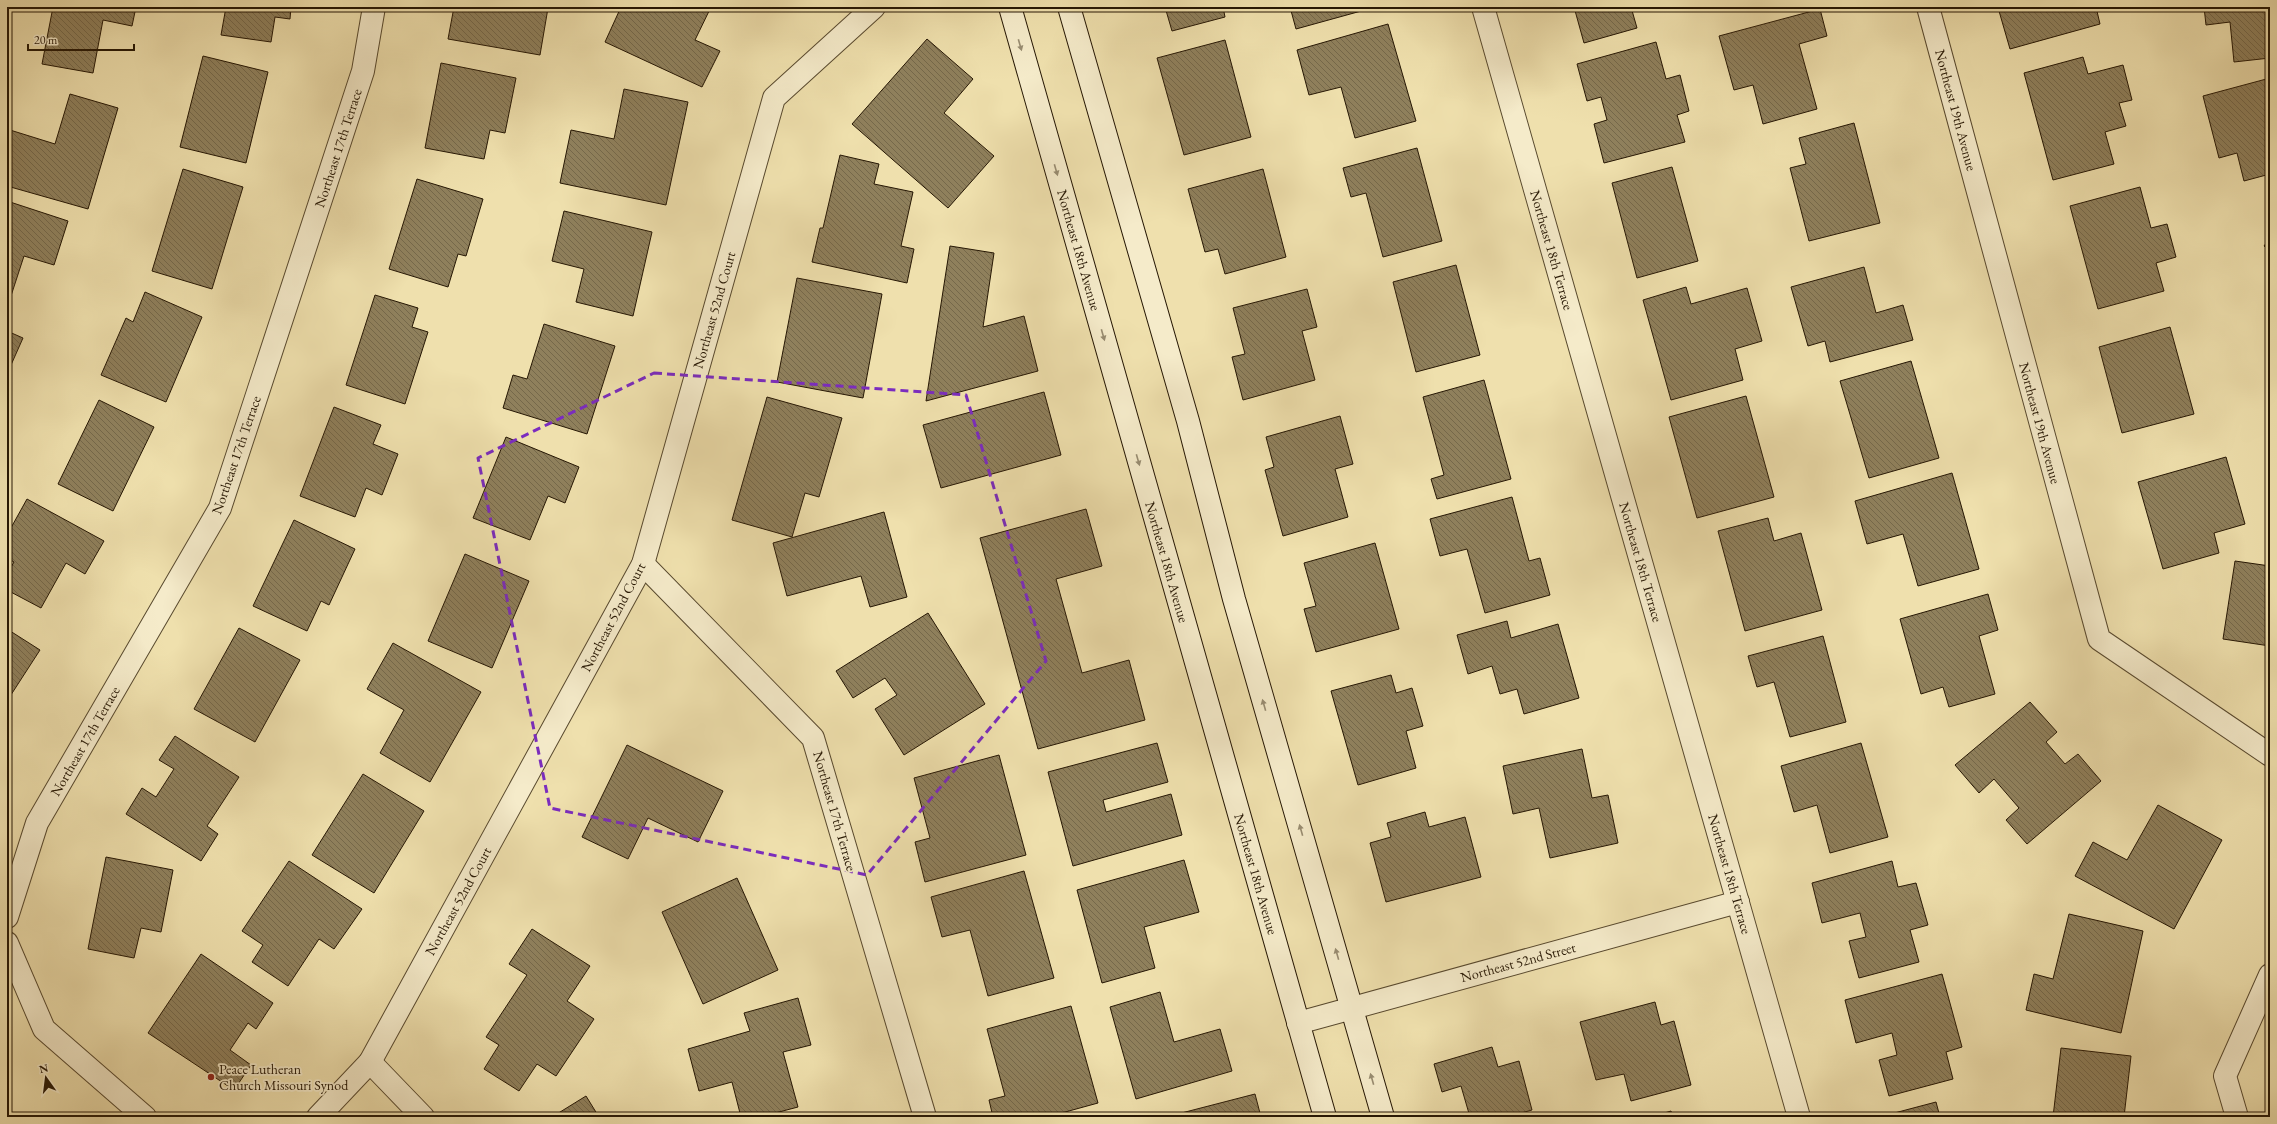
<svg xmlns="http://www.w3.org/2000/svg" width="2277" height="1124" viewBox="0 0 2277 1124" font-family="'EB Garamond',serif">
<style>
.building{fill:url(#building-back-hatch);stroke:#261704}
.lines{fill:none;stroke-linecap:round;stroke-linejoin:round}
.street-casing{stroke:#58492e;stroke-width:24}
.secondary-casing{stroke:#261704;stroke-width:24}
.street{stroke:#f5ebca;stroke-width:22}
.secondary{stroke:#f5ebca;stroke-width:22}
.oneway{fill:#988c71}
.marked{fill:none;stroke:#7b2cbf;stroke-width:3;stroke-dasharray:8 5;stroke-linejoin:round}
.poi-dot{fill:#8f2418;stroke:#f5ebca;stroke-width:1.5}
.labels{text-anchor:middle;dominant-baseline:central;stroke-width:3.5;stroke-linejoin:round;paint-order:stroke}
.street-label{font-size:14px;fill:#261704;stroke:#f5ebca}
.poi-label{font-size:14px;fill:#261704;stroke:#f5ebca;text-anchor:start}
</style>
<defs>
<pattern id="building-back-hatch" width="6" height="6" patternUnits="userSpaceOnUse"><rect width="6" height="6" fill="#8f805c"/><path d="M-1 5l2 2M0 0l6 6M5-1l2 2" fill="none" stroke="#75684a"/></pattern>
</defs>
<rect width="100%" height="100%" fill="#efe0ad"/>
<filter id="stains"><feTurbulence type="fractalNoise" baseFrequency=".005" numOctaves="4"/><feColorMatrix values="0 0 0 0 .2 0 0 0 0 .09 0 0 0 0 .02 0 0 0 .5 -.17"/></filter>
<radialGradient id="worn" r=".72"><stop offset=".6" stop-color="#630" stop-opacity="0"/><stop offset="1" stop-color="#630" stop-opacity=".3"/></radialGradient>
<g class="building">
<polygon points="53,7 136,7 132,26 103,20 93,73 42,64"/>
<polygon points="226,7 291,7 290,19 275,17 271,42 221,35"/>
<polygon points="454,7 548,8 540,55 448,39"/>
<polygon points="621,7 711,7 695,40 720,51 702,87 605,42"/>
<polygon points="1165,7 1223,7 1225,17 1172,31"/>
<polygon points="1290,7 1371,7 1372,8 1296,29"/>
<polygon points="1574,7 1631,7 1637,28 1584,43"/>
<polygon points="2012,7 2096,7 2100,24 2010,49 1999,11"/>
<polygon points="2204,7 2270,7 2270,58 2234,62 2230,22 2206,25"/>
<polygon points="1820,9 1827,36 1799,44 1817,109 1763,124 1753,85 1734,90 1719,36"/>
<polygon points="1388,24 1416,121 1355,138 1341,87 1309,95 1297,50"/>
<polygon points="927,39 973,79 944,113 994,156 948,208 852,124"/>
<polygon points="1225,40 1251,137 1184,155 1157,58"/>
<polygon points="1656,42 1666,79 1680,75 1689,111 1677,115 1685,142 1604,163 1594,124 1607,120 1601,97 1587,101 1577,64"/>
<polygon points="203,56 268,72 246,163 180,147"/>
<polygon points="2083,57 2088,74 2123,65 2132,100 2119,103 2126,126 2105,132 2114,164 2053,180 2024,73"/>
<polygon points="441,63 516,78 505,133 490,130 484,159 425,148"/>
<polygon points="2270,78 2270,174 2244,181 2237,153 2219,158 2203,96"/>
<polygon points="624,89 688,102 666,205 560,183 571,130 614,139"/>
<polygon points="70,94 118,108 88,209 7,186 7,141 10,130 55,144"/>
<polygon points="1854,123 1880,223 1809,241 1790,168 1806,164 1799,138"/>
<polygon points="1417,148 1442,241 1383,257 1366,193 1351,197 1343,168"/>
<polygon points="840,155 879,164 874,184 913,192 901,246 914,249 907,283 812,262 820,228 823,228"/>
<polygon points="1672,167 1698,261 1637,278 1612,183"/>
<polygon points="183,169 243,187 212,289 152,271"/>
<polygon points="1263,169 1286,257 1225,274 1218,249 1205,252 1188,189"/>
<polygon points="417,179 483,199 466,256 458,254 448,287 389,269"/>
<polygon points="2140,187 2151,228 2167,224 2176,257 2156,263 2164,291 2098,309 2070,206"/>
<polygon points="7,201 68,221 54,265 24,256 9,302"/>
<polygon points="564,211 652,232 633,316 576,302 584,269 552,261"/>
<polygon points="2270,238 2270,251 2264,246"/>
<polygon points="950,246 994,253 983,327 1024,316 1038,371 926,401"/>
<polygon points="1456,265 1480,355 1416,372 1393,282"/>
<polygon points="1864,267 1876,313 1903,305 1913,340 1830,362 1825,341 1808,346 1791,287"/>
<polygon points="797,278 882,294 863,398 777,382"/>
<polygon points="1686,287 1691,304 1747,288 1762,341 1735,349 1743,380 1671,400 1643,300"/>
<polygon points="1307,289 1317,327 1302,331 1315,380 1243,400 1232,357 1245,354 1233,308"/>
<polygon points="145,292 202,317 166,402 101,375 126,318 133,322"/>
<polygon points="375,295 418,308 412,327 428,332 405,404 346,385"/>
<polygon points="544,324 615,346 587,434 503,408 513,375 527,379"/>
<polygon points="2170,327 2194,414 2122,433 2099,347"/>
<polygon points="7,331 23,338 7,374"/>
<polygon points="1911,361 1939,458 1869,478 1840,381"/>
<polygon points="1484,380 1511,479 1437,499 1431,479 1444,475 1423,397"/>
<polygon points="1044,392 1061,455 941,488 923,425"/>
<polygon points="1746,396 1774,497 1697,518 1669,417"/>
<polygon points="767,397 842,418 819,497 805,493 792,537 732,520"/>
<polygon points="99,400 154,427 113,511 58,484"/>
<polygon points="334,407 381,425 373,444 398,454 382,495 366,488 355,517 300,496"/>
<polygon points="1340,416 1353,464 1335,469 1348,517 1283,536 1265,470 1274,467 1266,437"/>
<polygon points="506,437 579,467 565,503 548,496 530,540 473,518"/>
<polygon points="2226,457 2245,524 2214,533 2219,553 2163,569 2138,482"/>
<polygon points="1952,473 1979,569 1918,586 1903,534 1867,544 1855,501"/>
<polygon points="1512,497 1529,561 1540,558 1550,595 1485,613 1467,549 1440,556 1430,519"/>
<polygon points="27,499 104,541 85,574 66,563 41,608 7,590 7,574 14,562 7,558 7,535"/>
<polygon points="1086,509 1102,566 1056,579 1082,673 1129,660 1145,720 1038,749 980,538"/>
<polygon points="884,512 907,597 870,607 861,576 787,596 773,543"/>
<polygon points="1768,518 1774,541 1801,533 1822,610 1745,631 1718,531"/>
<polygon points="294,520 355,549 329,605 321,601 307,631 253,606"/>
<polygon points="1375,543 1399,629 1316,652 1304,609 1316,606 1304,563"/>
<polygon points="465,554 529,581 492,668 428,641"/>
<polygon points="2235,561 2270,566 2270,646 2223,639"/>
<polygon points="1988,594 1998,630 1979,636 1995,694 1949,707 1943,687 1921,694 1900,619"/>
<polygon points="928,613 985,704 904,755 875,709 897,695 885,678 853,698 836,671"/>
<polygon points="1507,621 1511,638 1558,624 1579,698 1524,714 1517,689 1500,694 1492,666 1468,674 1457,635"/>
<polygon points="239,628 300,660 255,742 194,709"/>
<polygon points="7,629 40,650 7,701"/>
<polygon points="1823,636 1846,722 1790,737 1774,682 1757,687 1748,656"/>
<polygon points="393,643 481,692 430,782 380,753 404,710 367,689"/>
<polygon points="1391,675 1396,693 1412,688 1423,726 1406,731 1416,768 1358,785 1331,691"/>
<polygon points="2030,702 2057,732 2046,742 2065,764 2078,754 2101,781 2027,844 2006,820 2019,808 1994,779 1979,793 1955,765"/>
<polygon points="175,736 239,777 207,826 218,834 201,861 126,814 142,788 156,797 174,769 159,760"/>
<polygon points="1157,743 1168,782 1103,800 1106,812 1171,794 1182,835 1073,866 1048,772"/>
<polygon points="1861,743 1888,837 1830,853 1817,805 1794,812 1781,766"/>
<polygon points="627,745 723,791 698,842 648,818 628,859 582,837"/>
<polygon points="1582,749 1592,798 1608,795 1618,843 1550,858 1539,808 1513,814 1503,766"/>
<polygon points="999,755 1026,855 925,882 915,842 930,838 914,778"/>
<polygon points="363,774 424,811 374,893 312,855"/>
<polygon points="2158,805 2222,840 2174,929 2075,876 2093,842 2127,860"/>
<polygon points="1425,812 1429,827 1465,817 1481,877 1386,902 1370,843 1391,837 1387,823"/>
<polygon points="106,857 173,870 161,932 141,928 134,958 88,949"/>
<polygon points="1184,860 1199,912 1144,927 1155,968 1102,983 1077,890"/>
<polygon points="289,861 362,909 334,949 319,939 288,986 252,962 263,945 242,931"/>
<polygon points="1892,861 1898,887 1916,883 1928,925 1910,930 1919,962 1859,978 1849,941 1866,937 1860,913 1822,923 1812,883"/>
<polygon points="1024,871 1054,978 988,996 970,930 942,937 931,897"/>
<polygon points="737,878 778,970 703,1004 662,912"/>
<polygon points="2069,914 2143,931 2121,1033 2026,1010 2034,974 2053,979"/>
<polygon points="532,929 590,966 567,1001 594,1019 556,1076 537,1064 519,1091 484,1069 499,1045 486,1037 527,975 509,964"/>
<polygon points="201,954 273,1003 256,1029 248,1023 230,1050 251,1065 234,1090 148,1033"/>
<polygon points="1942,974 1962,1047 1946,1052 1953,1079 1889,1096 1879,1060 1897,1055 1892,1033 1856,1043 1845,1000"/>
<polygon points="1160,992 1174,1042 1220,1029 1232,1071 1136,1099 1110,1007"/>
<polygon points="798,998 811,1045 783,1052 798,1107 760,1117 741,1117 732,1082 699,1091 688,1049 750,1031 744,1013"/>
<polygon points="1655,1002 1661,1025 1674,1021 1691,1085 1631,1101 1624,1074 1596,1080 1580,1022"/>
<polygon points="1071,1006 1098,1103 1047,1117 993,1117 989,1100 1005,1096 987,1029"/>
<polygon points="1492,1047 1498,1067 1519,1061 1532,1110 1507,1117 1470,1117 1461,1086 1442,1092 1434,1064"/>
<polygon points="2061,1048 2131,1056 2124,1117 2053,1117"/>
<polygon points="1255,1094 1261,1117 1166,1117"/>
<polygon points="586,1096 599,1117 552,1117"/>
<polygon points="1936,1102 1940,1117 1883,1117 1883,1116"/>
<polygon points="1671,1111 1673,1117 1651,1117"/>
</g>
<g class="lines">
<g class="street-casing">
<g id="street">
<polyline points="1483,7 1799,1117"/>
<polyline points="1928,7 2099,639 2270,755"/>
<polyline points="643,564 813,738 925,1117"/>
<polyline points="7,917 37,823 220,508 363,71 374,7"/>
<polyline points="7,943 44,1029 145,1117"/>
<polyline points="1298,1023 1738,902"/>
<polyline points="370,1062 423,1117"/>
<polyline points="318,1117 370,1062 643,564 774,98 874,7"/>
<polyline points="2237,1117 2225,1076 2270,975"/>
</g>
</g>
<g class="secondary-casing">
<g id="secondary">
<polyline points="1010,7 1325,1117"/>
<polyline points="1069,7 1188,421 1234,599 1383,1117"/>
</g>
</g>
<use href="#street" class="street"/>
<use href="#secondary" class="secondary"/>
</g>
<defs><path id="oneway-solid" d="M-6-.8H1V-3.2L6.5 0L1 3.2V.8H-6Z"/></defs>
<g class="oneway">
<use href="#oneway-solid" transform="translate(1020 45) rotate(74)"/>
<use href="#oneway-solid" transform="translate(1056 170) rotate(74)"/>
<use href="#oneway-solid" transform="translate(1103 335) rotate(74)"/>
<use href="#oneway-solid" transform="translate(1138 460) rotate(74)"/>
<use href="#oneway-solid" transform="translate(1264 705) rotate(-106)"/>
<use href="#oneway-solid" transform="translate(1301 830) rotate(-106)"/>
<use href="#oneway-solid" transform="translate(1337 954) rotate(-106)"/>
<use href="#oneway-solid" transform="translate(1372 1079) rotate(-106)"/>
</g>
<path class="marked" d="M654,373L966,395L1046,661L867,875L550,808L478,458Z"/>
<circle class="poi-dot" cx="211" cy="1077" r="4"/>
<g class="labels">
<g class="street-label">
<text transform="translate(1956 110) rotate(75)">Northeast 19th Avenue</text>
<text transform="translate(338 148) rotate(-72)">Northeast 17th Terrace</text>
<text transform="translate(1079 250) rotate(74)">Northeast 18th Avenue</text>
<text transform="translate(1552 250) rotate(74)">Northeast 18th Terrace</text>
<text transform="translate(714 310) rotate(-74)">Northeast 52nd Court</text>
<text transform="translate(2040 423) rotate(75)">Northeast 19th Avenue</text>
<text transform="translate(236 455) rotate(-71)">Northeast 17th Terrace</text>
<text transform="translate(1167 562) rotate(74)">Northeast 18th Avenue</text>
<text transform="translate(1641 562) rotate(74)">Northeast 18th Terrace</text>
<text transform="translate(613 617) rotate(-62)">Northeast 52nd Court</text>
<text transform="translate(85 741) rotate(-60)">Northeast 17th Terrace</text>
<text transform="translate(835 811) rotate(74)">Northeast 17th Terrace</text>
<text transform="translate(1256 874) rotate(74)">Northeast 18th Avenue</text>
<text transform="translate(1730 874) rotate(74)">Northeast 18th Terrace</text>
<text transform="translate(458 901) rotate(-61)">Northeast 52nd Court</text>
<text transform="translate(1518 962) rotate(-15)">Northeast 52nd Street</text>
</g>
<g class="poi-label">
<text x="219" y="1069">Peace Lutheran<tspan x="219" dy="16">Church Missouri Synod</tspan></text>
</g>
</g>
<rect width="2277" height="1124" fill="none" stroke="#efe0ad" stroke-width="24"/>
<rect x="8" y="8" width="2261" height="1108" fill="none" stroke="#261704" stroke-width="2"/>
<rect x="12" y="12" width="2253" height="1100" fill="none" stroke="#261704"/>
<g transform="translate(46 1078) rotate(346)" stroke="#f5ebca" stroke-width="3" paint-order="stroke">
<path d="M0-3L7 15L0 10L-7 15Z" fill="#261704"/>
<text y="-6" font-size="11" font-weight="bold" text-anchor="middle" fill="#261704">N</text>
</g>
<path d="M28 44v6h106v-6" fill="none" stroke="#261704" stroke-width="2"/>
<text x="34" y="44" font-size="12" fill="#261704" stroke="#f5ebca" stroke-width="3" paint-order="stroke">20 m</text>
<rect width="100%" height="100%" filter="url(#stains)"/>
<rect width="100%" height="100%" fill="url(#worn)"/>
</svg>
